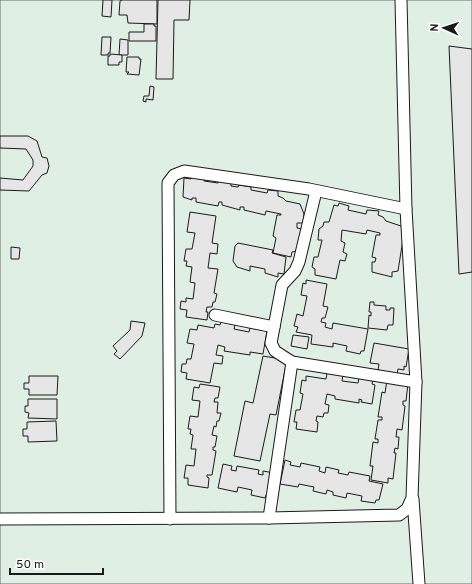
<svg xmlns="http://www.w3.org/2000/svg" width="472" height="584" viewBox="0 0 472 584" font-family="Overpass,sans-serif">
<style>
.green{fill:#e0efe3;stroke:#6a6a6a}
.building{fill:#e6e6e6;stroke:#1a1a1a}
.lines{fill:none;stroke-linecap:round;stroke-linejoin:round}
.minor-casing{stroke:#1a1a1a;stroke-width:13}
.minor{stroke:#fff;stroke-width:11}
</style>
<rect width="100%" height="100%" fill="#fff"/>
<rect class="green" x="0" y="0" width="472" height="584"/>
<g class="building">
<polygon points="103,0 112,0 111,17 102,16"/>
<polygon points="122,0 157,0 157,24 128,23 127,15 119,15 120,1"/>
<polygon points="158,0 190,0 189,20 174,20 173,79 156,79"/>
<polygon points="144,24 154,24 154,26 156,26 156,41 129,41 129,32 144,32"/>
<polygon points="102,37 111,37 110,53 108,53 108,55 101,55"/>
<polygon points="120,39 128,40 128,55 119,55"/>
<polygon points="449,46 472,49 472,272 459,274"/>
<polygon points="110,54 122,55 122,62 119,62 119,65 108,65 108,56 110,56"/>
<polygon points="127,57 139,57 139,59 141,59 139,75 127,74 129,72 126,72"/>
<polygon points="150,86 154,87 153,100 146,99 146,102 143,101 144,96 149,96"/>
<polygon points="0,136 28,136 37,141 42,157 47,158 49,166 47,173 42,175 29,191 0,190 0,178 23,180 33,166 33,160 26,149 0,148"/>
<polygon points="192,175 203,178 204,181 218,183 219,181 231,183 231,186 238,187 239,185 251,187 251,190 267,193 268,190 278,191 278,196 283,198 286,201 300,204 304,214 303,223 297,223 297,228 302,229 301,237 299,238 297,251 292,252 291,257 273,253 276,238 273,236 277,215 281,215 281,214 266,211 265,215 244,210 244,207 240,207 240,210 222,205 222,202 219,202 218,206 196,202 196,198 192,198 192,200 183,197 184,178 191,179"/>
<polygon points="339,203 349,206 348,210 366,214 367,210 379,211 378,215 383,217 386,221 401,226 404,233 398,271 392,272 392,277 372,272 372,262 375,262 376,258 372,257 376,235 380,235 380,233 367,230 366,234 342,230 341,241 345,243 343,252 347,254 345,261 340,260 336,279 315,275 315,269 312,267 314,257 318,257 322,240 318,240 319,229 323,226 324,222 329,222 334,205 338,206"/>
<polygon points="190,212 216,216 212,243 218,244 217,254 210,253 208,268 218,269 214,293 217,294 215,302 213,302 212,307 207,307 206,312 208,312 207,320 186,317 187,310 180,309 181,301 186,302 186,298 193,299 195,283 190,282 192,267 186,266 187,261 184,261 186,249 192,249 195,233 187,232"/>
<polygon points="238,243 273,250 272,253 286,257 284,274 278,273 278,277 265,273 265,269 250,266 250,271 237,267 233,261 235,246"/>
<polygon points="11,247 20,248 19,259 11,259"/>
<polygon points="306,280 327,284 323,306 328,307 325,318 322,318 321,322 326,323 325,327 332,329 333,323 368,329 364,351 361,351 360,354 346,351 347,346 333,343 333,347 311,344 312,335 296,332 298,327 294,326 297,314 303,316 307,296 301,295 303,283 306,284"/>
<polygon points="370,302 374,302 374,305 386,306 386,310 390,310 390,308 394,308 393,325 388,325 387,330 368,328 369,315 371,316 371,312 369,312"/>
<polygon points="131,321 145,323 142,336 120,359 114,354 117,351 113,346 130,330"/>
<polygon points="221,322 235,325 234,329 249,332 250,328 267,331 263,354 250,352 250,355 224,351 225,347 218,345 216,355 223,356 222,364 214,363 210,383 186,379 187,373 181,372 182,364 186,364 187,359 191,359 194,344 187,343 190,329 197,330 198,325 214,328 215,324 220,325"/>
<polygon points="293,335 309,337 307,349 291,346"/>
<polygon points="374,343 409,349 406,367 404,366 404,370 398,369 397,374 378,370 379,364 370,363"/>
<polygon points="263,356 287,360 276,415 270,414 260,461 234,456 245,401 253,403"/>
<polygon points="327,373 343,375 342,381 358,383 359,378 373,380 372,384 375,385 372,404 361,402 362,400 359,399 359,403 335,399 335,396 327,394 325,404 329,405 328,413 324,413 323,417 317,416 316,421 318,422 317,432 296,429 297,422 294,422 296,410 300,410 303,394 300,393 302,380 306,381 306,376 326,379"/>
<polygon points="29,376 58,376 57,395 29,395 29,389 24,389 24,383 29,383"/>
<polygon points="387,380 408,383 406,401 403,401 403,405 405,406 402,430 397,429 396,437 399,437 398,449 395,448 394,453 396,453 393,479 388,478 388,483 371,480 373,466 370,466 373,442 378,443 378,439 375,439 378,420 382,420 382,417 378,417 382,392 385,393"/>
<polygon points="200,384 220,387 218,398 215,398 214,402 218,402 217,413 221,413 219,421 217,421 216,427 214,426 212,435 217,436 215,447 213,447 213,450 216,451 212,475 207,475 207,477 209,478 208,488 188,485 188,478 184,478 186,465 194,466 196,449 191,449 193,435 190,434 191,429 188,429 190,416 198,417 200,401 192,400 194,387 199,388"/>
<polygon points="28,399 57,399 57,419 28,418 29,413 25,412 25,406 28,406"/>
<polygon points="56,421 57,441 28,442 28,436 23,436 23,429 27,429 27,422"/>
<polygon points="285,460 291,462 290,465 300,467 301,463 320,467 319,471 325,473 326,467 339,470 338,473 348,475 349,472 370,476 369,481 383,484 379,500 376,500 375,503 361,501 362,496 347,493 346,498 333,495 333,492 327,490 326,494 313,491 314,487 299,484 298,487 280,484"/>
<polygon points="223,464 232,466 231,470 236,471 237,466 259,470 258,474 263,475 263,471 274,473 269,495 266,495 265,498 251,495 252,490 238,487 237,492 218,488"/>
</g>
<g class="lines">
<g class="minor-casing">
<g id="minor">
<polyline points="316,191 299,262 295,271 282,285 271,343 275,351 292,362 416,382"/>
<polyline points="215,315 274,327"/>
<polyline points="413,499 419,584"/>
<polyline points="269,518 292,362"/>
<polyline points="0,519 269,518 399,515 407,509 412,498 416,382 406,209 401,0"/>
<polyline points="170,519 168,183 174,175 184,171 309,189 406,209"/>
</g>
</g>
<use href="#minor" class="minor"/>
</g>
<g transform="translate(444 28) rotate(273)" stroke="#ffffff" stroke-width="3" paint-order="stroke">
<path d="M0-3L7 15L0 10L-7 15Z" fill="#1a1a1a"/>
<text y="-6" font-size="11" font-weight="bold" text-anchor="middle" fill="#1a1a1a">N</text>
</g>
<path d="M10 568v6h93v-6" fill="none" stroke="#1a1a1a" stroke-width="2"/>
<text x="16" y="568" font-size="12" fill="#1a1a1a" stroke="#ffffff" stroke-width="3" paint-order="stroke">50 m</text>
</svg>
